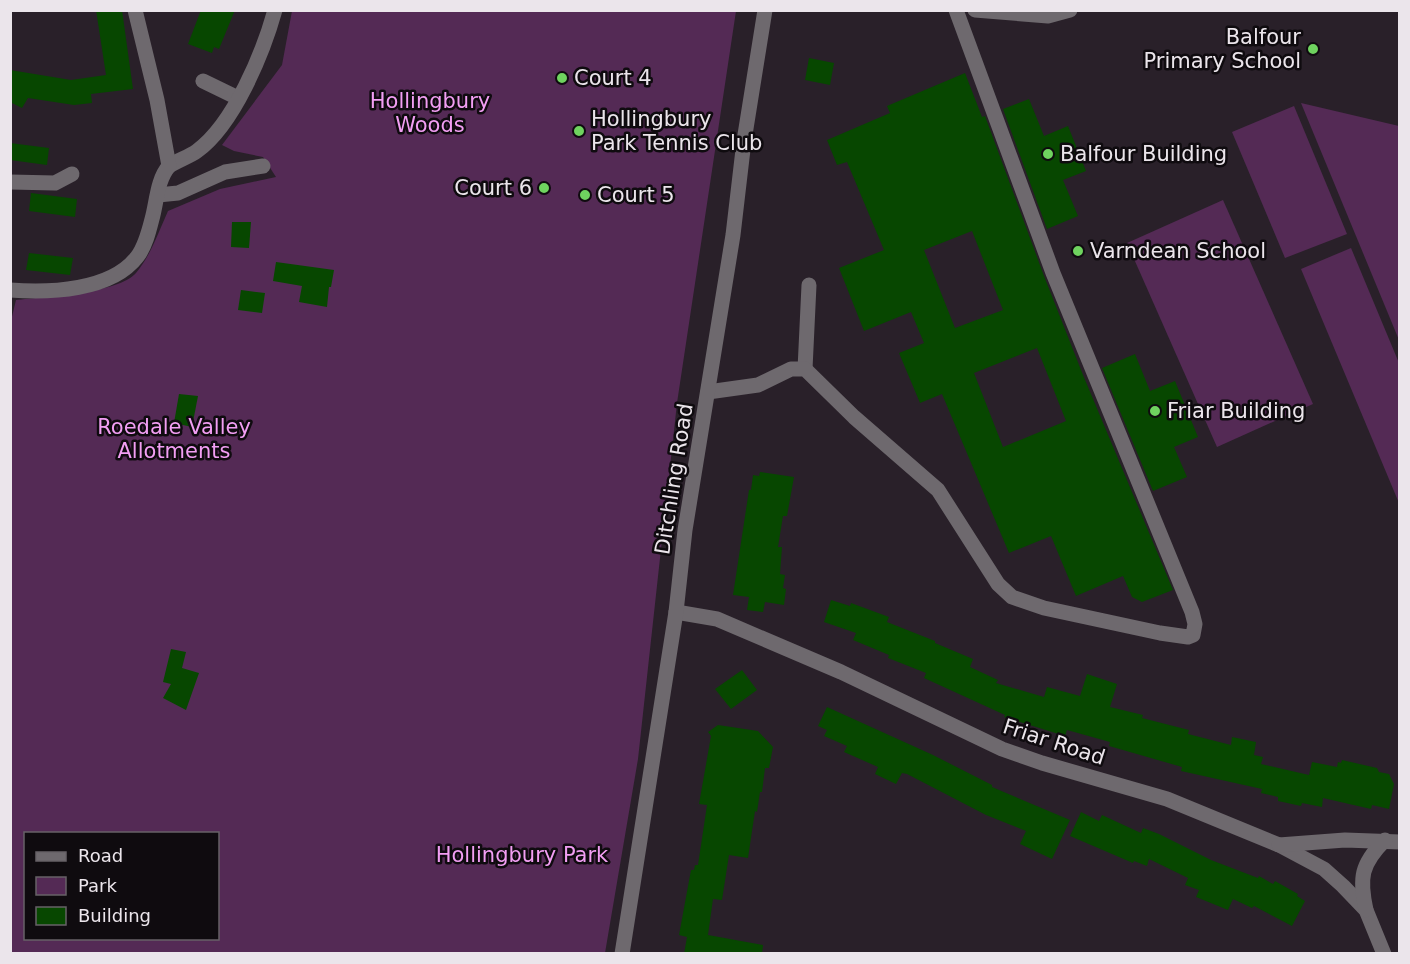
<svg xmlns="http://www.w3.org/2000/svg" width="1410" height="964" viewBox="0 0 1410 964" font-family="'DejaVu Sans',sans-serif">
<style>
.green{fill:#542a55;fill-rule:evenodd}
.building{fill:#074700;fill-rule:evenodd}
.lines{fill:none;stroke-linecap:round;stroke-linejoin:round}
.minor{stroke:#6e696e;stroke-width:15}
.poi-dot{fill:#6fd35f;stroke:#0f0b0f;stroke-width:2}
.labels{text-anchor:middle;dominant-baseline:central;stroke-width:5;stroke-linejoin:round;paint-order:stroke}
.poi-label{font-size:21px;fill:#ebe5eb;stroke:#0f0b0f;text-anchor:start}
.park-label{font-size:21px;fill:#f29ef3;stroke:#0f0b0f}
.street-label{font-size:21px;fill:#ebe5eb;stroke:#0f0b0f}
</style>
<rect width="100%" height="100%" fill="#292029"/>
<g class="green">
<path d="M292,11H736L677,403L638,759L605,953L11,954L10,325L16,300C44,297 119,293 136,273C151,255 159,231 168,211L220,189L276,177L263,157L234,151L222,145L282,65ZM26,834H218V938H26Z"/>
<polygon points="1301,103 1399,126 1399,340"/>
<polygon points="1294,106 1347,234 1285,258 1232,132"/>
<polygon points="1223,200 1313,404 1217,447 1127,243"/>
<polygon points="1351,248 1399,363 1399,503 1301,269"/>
</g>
<g class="building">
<polygon points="96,10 122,10 133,89 91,94 92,103 74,105 28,98 22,108 10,102 10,70 71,80 106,75"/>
<polygon points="201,10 235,10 219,49 214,47 212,53 188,44"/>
<polygon points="809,58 834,63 830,85 805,80"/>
<path d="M965,73L982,117L985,116L1044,276L1083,375L1173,590L1142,602L1132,597L1123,576L1076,596L1051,536L1009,553L942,394L920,403L899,353L924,343L911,312L864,331L839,268L884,250L847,162L837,165L827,140L890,113L887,106ZM972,231L1003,310L955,328L924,250ZM1037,348L1066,421L1003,447L974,373Z"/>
<polygon points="1029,99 1044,136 1068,126 1086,171 1063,180 1078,216 1047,229 1003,109"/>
<polygon points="10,143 49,148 47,165 10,160"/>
<polygon points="31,193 77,199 75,217 29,211"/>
<polygon points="232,222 251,222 249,248 231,247"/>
<polygon points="29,253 73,258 70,275 26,270"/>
<polygon points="276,262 334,270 331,287 329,287 327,307 299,302 302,286 273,281"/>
<polygon points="241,290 265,293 262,313 238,310"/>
<polygon points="1135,354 1150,391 1175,381 1198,437 1174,447 1187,477 1153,491 1102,368"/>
<polygon points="179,394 198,396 192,427 174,423"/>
<polygon points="760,472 794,477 787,516 783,516 778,547 782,547 780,574 785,575 783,588 786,589 784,605 765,602 763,612 747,610 749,597 733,595 749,490 751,490 753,475 759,476"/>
<polygon points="831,600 850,606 851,603 889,617 887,622 935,641 935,643 973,659 970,667 998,680 996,683 1044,697 1047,687 1080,696 1087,674 1117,684 1110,707 1143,715 1142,718 1189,730 1188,734 1231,745 1232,737 1256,742 1254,755 1263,757 1261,764 1309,775 1312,762 1337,767 1338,762 1341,763 1342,760 1377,768 1379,772 1389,774 1394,784 1389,809 1372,805 1371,809 1323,798 1322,807 1302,803 1301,806 1278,801 1278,797 1261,793 1262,789 1181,771 1182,767 1109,746 1110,742 1067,730 1065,736 1004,717 1005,715 924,678 926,673 888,658 889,655 853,640 856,633 824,622"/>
<polygon points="171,649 186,652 182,668 199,673 186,710 163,698 171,684 163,682"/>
<polygon points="742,670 757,690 731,709 715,689"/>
<polygon points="827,707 933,755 992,785 992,787 1070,820 1052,859 1020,844 1026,831 986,815 907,774 902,773 896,784 875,774 878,767 844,752 847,746 824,736 827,730 818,726"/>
<polygon points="718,725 758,731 773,747 769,768 765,768 762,792 760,792 757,812 755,811 748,858 729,855 722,900 713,899 708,935 763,945 762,954 684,954 687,937 679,935 691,870 694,870 695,865 698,865 707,805 699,804 711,736 708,732"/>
<polygon points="1081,812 1099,821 1102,815 1141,833 1143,828 1159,834 1211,860 1258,878 1259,876 1273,884 1275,881 1298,894 1297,896 1305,901 1292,926 1254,906 1252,908 1233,899 1228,910 1196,897 1199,890 1185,885 1188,878 1149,859 1147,866 1134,861 1133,863 1070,836"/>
</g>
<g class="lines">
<g class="minor">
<polyline points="975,10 1048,16 1070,10"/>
<polyline points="203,81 238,98"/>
<path d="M169,166C178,160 189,157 197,151C234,124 263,53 275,10"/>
<polyline points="10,182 55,183 72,174"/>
<polyline points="158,195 178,193 225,172 263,166"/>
<path d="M10,290C49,293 111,291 137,257C145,247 149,231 152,219C157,201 157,180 169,166L157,100L135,10"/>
<polyline points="805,369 809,285"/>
<polyline points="708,392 758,385 791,369 805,369 854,417 938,490 998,584 1012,597 1044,608 1160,633 1188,637 1193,635 1195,624 1192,612 1053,273 956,10"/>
<polyline points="676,612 717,619 841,672 1002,749 1042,763 1167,799 1279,845 1324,869 1343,886 1366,910 1384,954"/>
<polyline points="1279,845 1345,840 1400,842"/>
<path d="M1366,910C1359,878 1361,864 1385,840"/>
<polyline points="622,954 676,612 685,530 733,235 744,141 765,10"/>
</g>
</g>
<g class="poi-dot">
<circle cx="1313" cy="49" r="6"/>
<circle cx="562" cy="78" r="6"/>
<circle cx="579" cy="131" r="6"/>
<circle cx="1048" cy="154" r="6"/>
<circle cx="544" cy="188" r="6"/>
<circle cx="585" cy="195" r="6"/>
<circle cx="1078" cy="251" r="6"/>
<circle cx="1155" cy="411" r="6"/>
</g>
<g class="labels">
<g class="poi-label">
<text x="1301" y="37" text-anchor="end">Balfour<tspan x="1301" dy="24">Primary School</tspan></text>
<text x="574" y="78">Court 4</text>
<text x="591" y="119">Hollingbury<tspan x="591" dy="24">Park Tennis Club</tspan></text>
<text x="1060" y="154">Balfour Building</text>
<text x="532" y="188" text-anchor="end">Court 6</text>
<text x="597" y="195">Court 5</text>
<text x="1090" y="251">Varndean School</text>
<text x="1167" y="411">Friar Building</text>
</g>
<g class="park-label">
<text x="430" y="101">Hollingbury<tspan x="430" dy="24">Woods</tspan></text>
<text x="174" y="427">Roedale Valley<tspan x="174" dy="24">Allotments</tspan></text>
<text x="522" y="855">Hollingbury Park</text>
</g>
<g class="street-label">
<text transform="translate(674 479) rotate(-81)">Ditchling Road</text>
<text transform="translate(1054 742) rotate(18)">Friar Road</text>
</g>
</g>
<rect width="1410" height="964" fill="none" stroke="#ebe5eb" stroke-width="24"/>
<rect x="24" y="832" width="195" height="108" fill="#0f0b0f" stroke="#676267" stroke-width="1.5"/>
<rect x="36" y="852" width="30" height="9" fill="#6e696e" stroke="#676267" stroke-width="1.5"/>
<text x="78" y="862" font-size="18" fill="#ebe5eb">Road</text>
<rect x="36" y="877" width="30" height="18" fill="#542a55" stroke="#676267" stroke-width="1.5"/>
<text x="78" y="892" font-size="18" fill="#ebe5eb">Park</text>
<rect x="36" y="907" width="30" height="18" fill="#074700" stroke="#676267" stroke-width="1.5"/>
<text x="78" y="922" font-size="18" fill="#ebe5eb">Building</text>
</svg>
